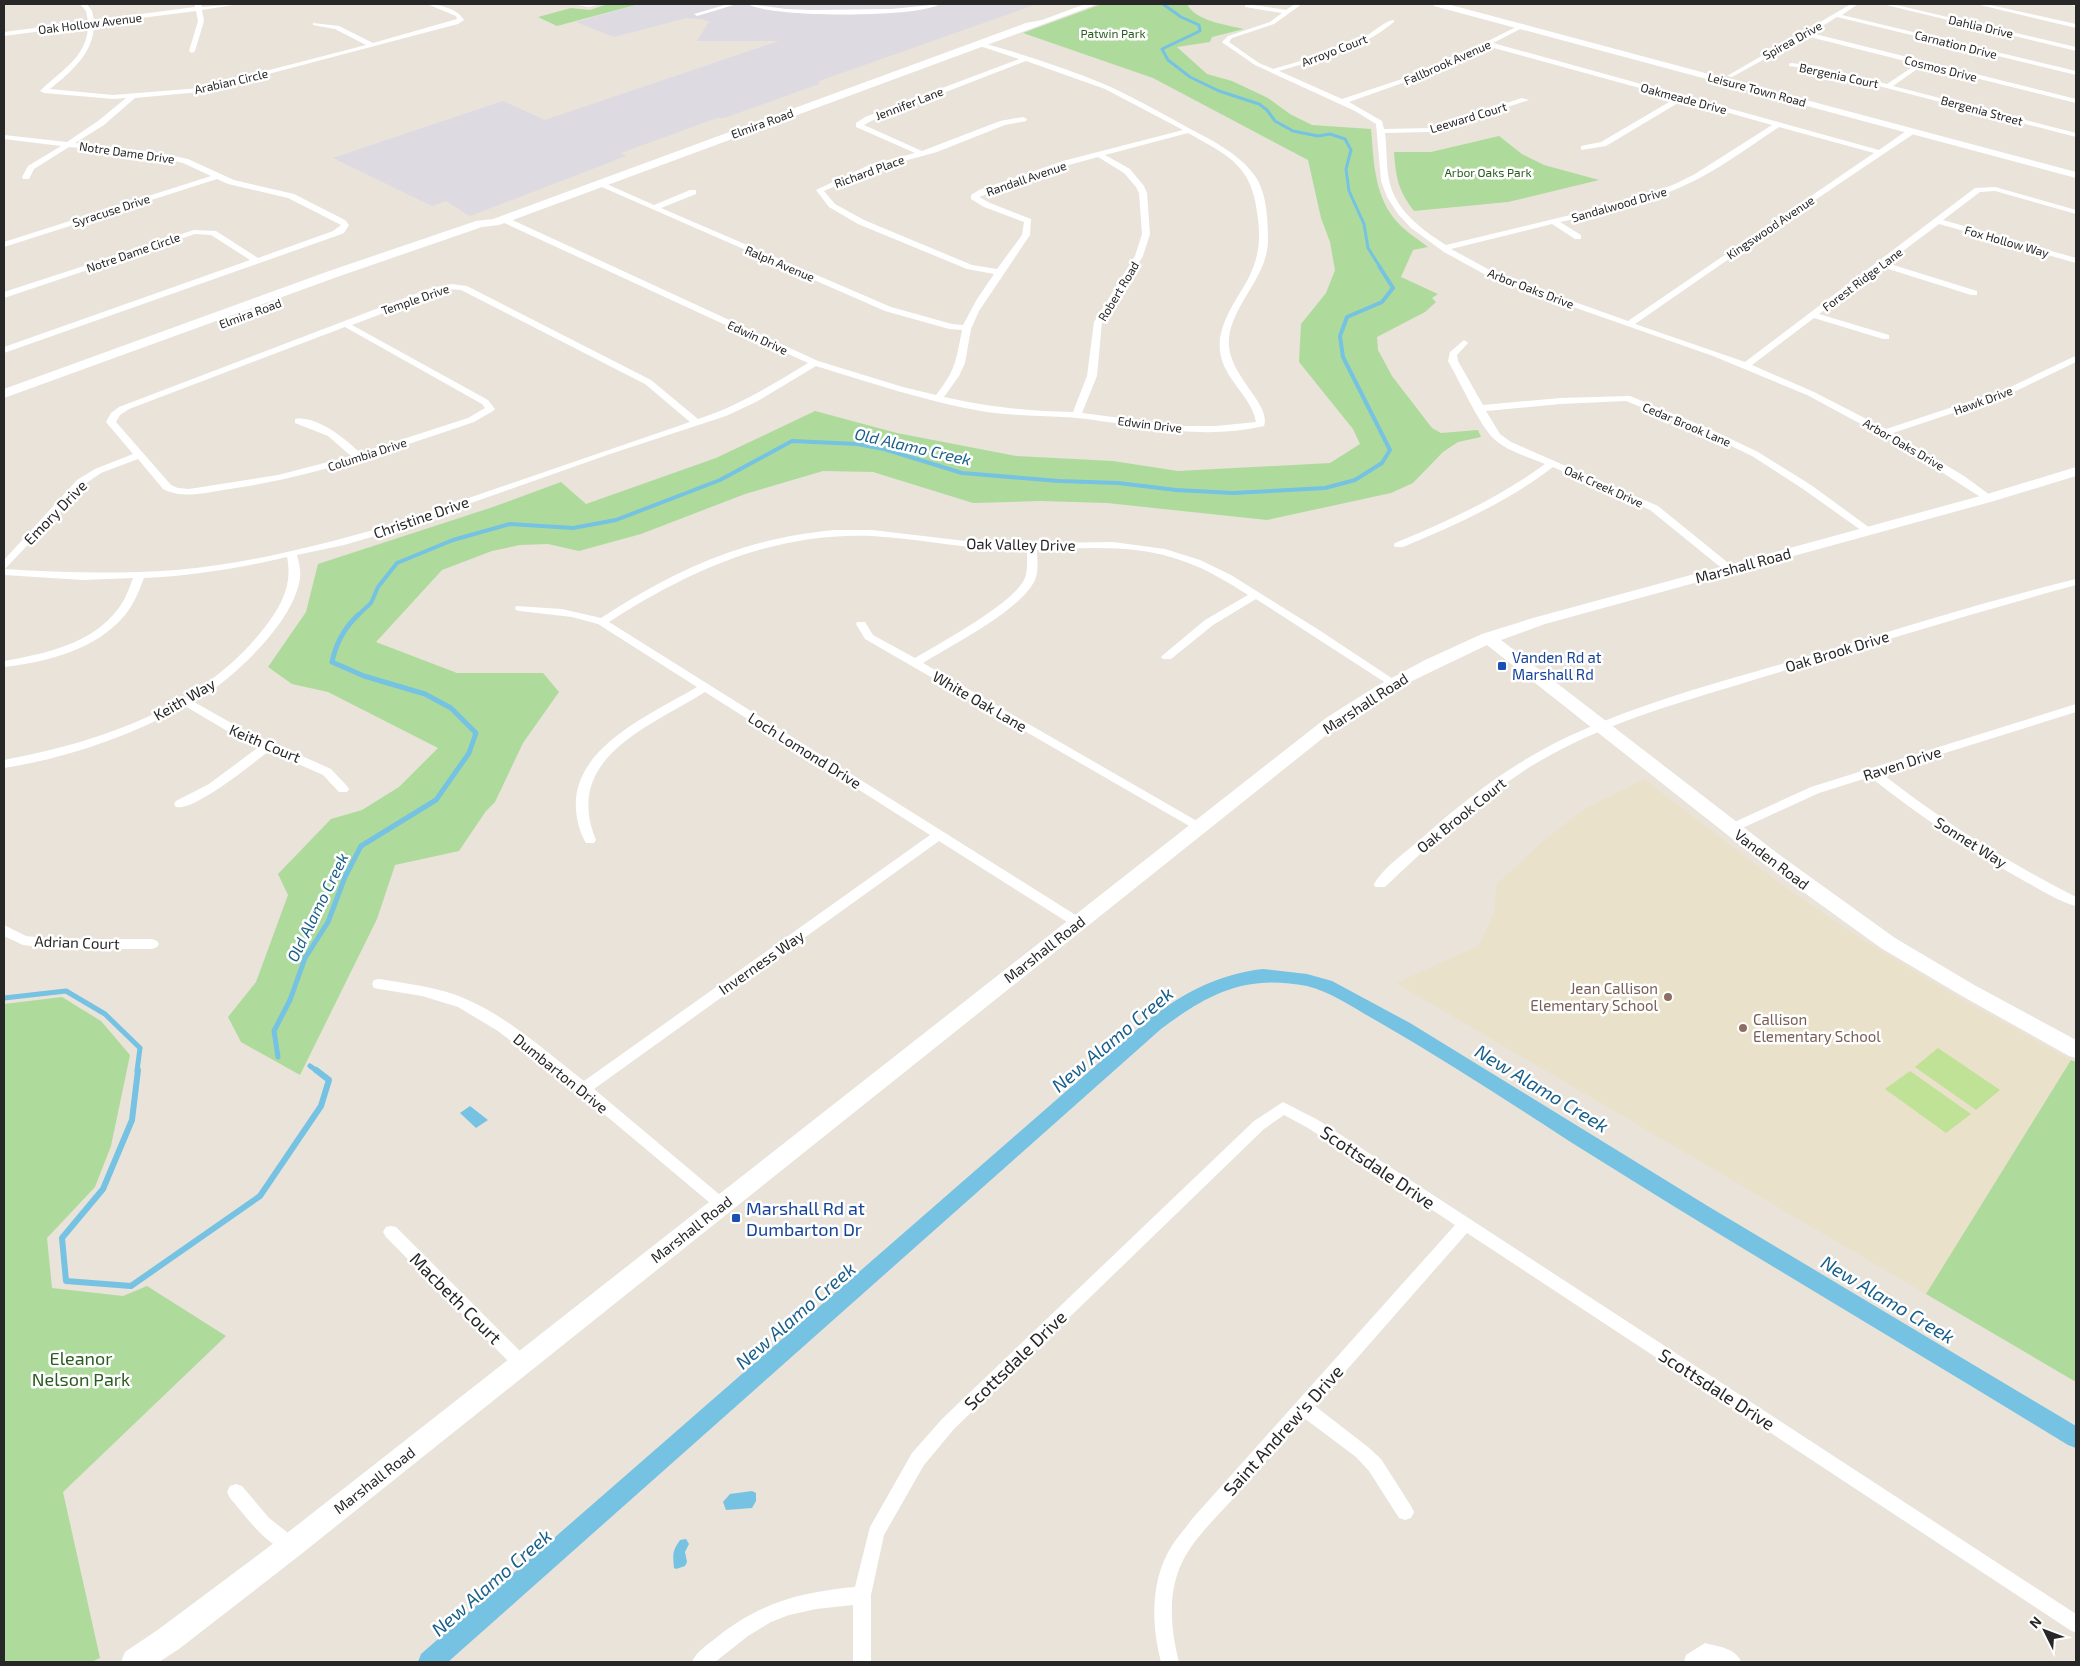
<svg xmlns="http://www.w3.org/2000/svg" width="2080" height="1666" viewBox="0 0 2080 1666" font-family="'Exo 2',sans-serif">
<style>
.industrial{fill:#dddae2}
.education{fill:#eae1ca}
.green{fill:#aedb9b}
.pitch{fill:#bfe297}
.water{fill:#75c2e3}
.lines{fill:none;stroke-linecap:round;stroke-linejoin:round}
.stream-far3{stroke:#75c2e3;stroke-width:3}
.stream-far2{stroke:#75c2e3;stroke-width:4}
.stream-far1{stroke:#75c2e3;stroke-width:5}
.stream{stroke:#75c2e3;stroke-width:6}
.canal{fill:#75c2e3;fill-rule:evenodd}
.street{fill:#fff;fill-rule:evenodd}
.secondary{fill:#fff;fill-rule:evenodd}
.transit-dot{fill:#1a4fb4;stroke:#fff;stroke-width:2}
.education-dot{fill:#8d6e63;stroke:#fff;stroke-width:2}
.labels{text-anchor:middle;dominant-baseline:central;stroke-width:5;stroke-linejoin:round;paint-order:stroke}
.far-street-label{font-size:12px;fill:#272727;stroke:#fff}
.far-park-label{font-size:12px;fill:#295d1f;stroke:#fff}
.street-label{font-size:15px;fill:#272727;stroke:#fff}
.transit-label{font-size:15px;fill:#164399;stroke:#fff;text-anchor:start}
.education-label{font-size:15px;fill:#785e54;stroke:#fff;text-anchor:end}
.water-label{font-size:16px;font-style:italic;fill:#185f8b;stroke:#fff}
.near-street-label{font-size:18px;fill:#272727;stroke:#fff}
.near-transit-label{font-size:18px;fill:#164399;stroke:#fff;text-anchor:start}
.near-park-label{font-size:18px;fill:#295d1f;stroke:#fff}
.near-water-label{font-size:19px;font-style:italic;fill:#185f8b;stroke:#fff}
</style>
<rect width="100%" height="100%" fill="#e9e3da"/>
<polygon class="industrial" points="640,4 1037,4 819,81 819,84 724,118 717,118 621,153 626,156 470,216 446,201 432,206 333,158 503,101 545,120 779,41 697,41 709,22 702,19 686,18 614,37 576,22"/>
<polygon class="education" points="1644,779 1785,887 1863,940 1956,996 2071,1060 1926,1294 1396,983 1478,946 1494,913 1497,884 1543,841 1586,808"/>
<g class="green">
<polygon points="608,4 639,4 557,26 538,17 571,8 590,10"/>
<path d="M1102,4H1187C1195,21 1227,25 1244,29L1212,37L1210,42L1177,47L1207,74L1232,81L1268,98L1290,114L1312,125L1371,129C1374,163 1374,199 1400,225C1408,233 1419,240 1428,247L1413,250L1401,277L1438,294L1432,298L1436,302L1425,312L1377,337L1378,350L1392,376L1432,428L1441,433L1478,430L1481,437L1458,442L1443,452L1413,483L1391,493L1267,520L1107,503L1041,501L973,503L873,472L823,471L745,494L641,534L579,551L548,544L520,545L492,551L442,570L376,642L457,673H543L559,692L523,743L495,802L486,811L459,851L395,865L377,919L300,1075L241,1042L228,1017L256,982L288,895L278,874L331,819L362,810L399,787L438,748L328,692L292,684L268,667L306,612L318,564L493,507L561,482L586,504L716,458L815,411L897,433L1016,456L1113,461L1178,471L1330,463L1360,444L1353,429L1299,362L1301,324L1326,293L1335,270L1330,242L1321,218L1308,160L1153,78L1023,33Z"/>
<path d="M1499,136L1522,154L1544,165L1599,180L1508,202L1414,211C1398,190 1396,178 1394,152H1431Z"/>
<polygon points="62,997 101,1021 130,1055 111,1146 95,1187 47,1238 52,1288 123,1296 147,1286 226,1336 63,1492 100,1658 91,1662 4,1662 4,1004"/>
<polygon points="2071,1060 2076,1062 2076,1382 1926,1294"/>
</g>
<g class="pitch">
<polygon points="1938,1048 2000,1090 1976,1110 1915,1067"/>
<polygon points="1910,1071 1971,1114 1946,1133 1885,1089"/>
</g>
<g class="water">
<polygon points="470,1106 488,1120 476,1128 460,1113"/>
<polygon points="752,1491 756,1493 756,1501 752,1508 726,1510 723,1502 730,1494"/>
<path d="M686,1539L689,1544L685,1552L687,1562L685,1566L676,1569L674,1568C673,1553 672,1552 680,1540Z"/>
</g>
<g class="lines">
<polyline class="stream-far3" points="1163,4 1181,17 1199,25 1200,31 1162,49 1168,60 1190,77 1219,91 1259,104 1267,110 1275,121 1293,131 1318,136 1330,134 1345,139 1351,150 1346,169 1349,191 1364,224 1368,248 1380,267"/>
<polyline class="stream-far2" points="357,616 371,603 378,587 397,563 453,540 510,524 573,528 616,520 720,480 792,441 857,444 884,449 962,473 1059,481 1118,483 1176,490 1233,493 1325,488 1355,480 1382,463 1390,450 1343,357 1340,336 1347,317 1382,302 1393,288 1379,266"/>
<g class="stream-far1">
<polyline points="4,998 66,991 105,1014 140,1048 137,1071"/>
<path d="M278,1057L274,1031L290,1000L305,958L328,922L345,877L361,846L436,800L469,753L476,733L451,708L425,694L364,676L332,662C336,643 344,628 358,615"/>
<polyline points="310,1066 317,1071"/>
</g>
<polyline class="stream" points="138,1070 132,1120 103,1189 62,1238 66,1281 131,1286 260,1196 321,1106 329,1080 316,1070"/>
<path class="canal" d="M1263,969L1307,974L1332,981L1410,1023L1706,1205L2076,1426V1448L2068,1445C1902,1343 1734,1245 1569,1141C1506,1100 1443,1059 1377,1021C1355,1009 1332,992 1307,986C1246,974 1209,993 1161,1029L448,1662H418L421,1654L1149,1019C1184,993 1218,974 1263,969Z"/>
<g class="street">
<path d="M80,4H87L92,11L94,20L195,7V4H201L202,7L239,4L202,10L204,21L195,51L192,53L189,51L198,21L196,11L94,24C94,53 71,72 50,89L113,95L200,88L366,45L335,29L313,25V23L339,26L373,43L457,19L456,16L427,4C439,4 458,9 464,20L458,24L200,92L135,98L104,125L75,143L155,152L188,159L234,180L294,194L345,220L349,225L344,233L339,235L4,353V347L250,260L211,235L195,234L4,298V292L194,230L216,231L258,258L333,231L341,225L288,198L228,184L217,179L4,247V242L211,176L183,163L155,156L69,147L34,169L29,179H23L22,177L28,166L61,146L4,139V135L67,142L98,121L126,98L113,99L44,93L40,91C60,71 88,57 88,25L4,36V32L88,21L86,11Z"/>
<polygon points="572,4 602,4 589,7"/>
<polygon points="728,4 737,4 697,16 694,14"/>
<path d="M748,4L786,9L810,10L892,9L940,4C919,18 769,18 748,4Z"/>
<path d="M1247,4L1286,10L1295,4H1302L1274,24L1232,38L1229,42L1259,63L1273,69C1303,60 1333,53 1361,39C1370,35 1387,19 1394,20V22C1360,50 1320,59 1279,71L1342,99L1432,69L1522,24L1524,25V27L1493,43L1879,150L1909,129H1915V133C1822,195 1728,259 1635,324L1745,362L1975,188L1995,187L2076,210V214L1995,191L1980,192L1943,220L2076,258V263L1939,224L1887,263L1977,291V295H1971L1882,267L1819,314L1889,335V339H1883L1814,318L1752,365L1814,392L1886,429L2004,390L2073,357L2076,356V362L2010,394L1893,433L1964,476L1994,498L1989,501L1985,500L1898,444L1807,395L1713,356L1493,279L1444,252L1411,228L1398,214L1387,197L1381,181L1376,124L1355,111L1255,65L1223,43L1222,42L1228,36L1270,22L1282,13L1245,7V5ZM1487,46L1676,98L1601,142L1581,146V150L1606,146L1683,100L1772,125L1695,174L1675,184L1632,200L1446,245C1421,229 1395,210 1389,180C1386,164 1387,148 1385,133L1430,132L1529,100L1522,98L1429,128L1384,129L1382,121L1349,102L1436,71ZM1779,127L1874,153L1628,321L1499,275L1451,249L1552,224L1575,239H1581V235L1560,222C1601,213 1643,205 1681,187C1716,172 1747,148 1779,127Z"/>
<polygon points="1851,4 1858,4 1842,15 2076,71 2076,75 1837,17 1811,33 2076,99 2076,103 1923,65 1893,86 2076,133 2076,137 1817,70 1789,66 1789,64 1791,63 1817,66 1887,84 1917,64 1806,36 1732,77 1727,76"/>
<polygon points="1882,4 1892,4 2076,47 2076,51"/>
<polygon points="1976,4 1986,4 2076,24 2076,28"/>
<polygon points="2070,4 2076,4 2076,6 2071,5"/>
<path d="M979,42C1023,54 1069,69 1111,87C1136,99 1160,112 1185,126C1209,139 1238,152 1255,176C1267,193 1268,221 1268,241C1267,278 1233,303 1229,338C1225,374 1272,403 1264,426C1206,440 1145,427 1087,419C1051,415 1016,417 981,411C925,401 871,383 816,366L756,402L726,416L610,454L392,531L344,545L297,555C299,563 301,570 300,578C294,623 231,681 194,702L242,729L331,769L347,786L349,789L347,792H339L323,775L269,751C253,763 194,812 176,807L174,804L176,801L209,784L260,746L234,735L185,706C128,737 67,758 4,768V760C100,742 203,708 265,627C281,606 293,585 287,557C240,568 192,576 144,578C139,591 134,604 125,615C96,650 47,662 4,667V661C44,654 92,644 118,609C125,600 129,589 133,578L83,580L4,575V560L77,480L95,469L133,454L106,422L111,413L119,407L431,288L451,284L467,286L651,380L698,419C738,406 772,385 808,363L500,221V217H506L818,361L903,387L936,395C956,370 956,360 962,330L949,329L885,311L595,184L602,182L654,205L690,190H696V194L661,208L891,307L952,324L963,325L977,299L994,274L967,269L858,224L829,207L816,190L869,165L915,153L856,127V123L865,117L1019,59L977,45L976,44ZM1026,61L1105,89L1183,130L1063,161L979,190L971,195V199L984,207L1024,222L1022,235L997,269L972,265L864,220L835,204L824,191L875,169L937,152L1005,125L1026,121L1027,119L1023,117L1000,121L922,151L864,125L871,121ZM1188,133C1231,157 1253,166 1258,219C1261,243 1258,260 1247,281C1235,302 1217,326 1220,351C1223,379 1251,395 1256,422L1216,426H1183L1082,413L1097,376L1102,322L1143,256L1150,234L1147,193L1144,186L1130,169L1105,155ZM1098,157L1124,173L1136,187L1139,193L1142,234L1135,256L1094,322L1087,376L1073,412C1027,411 989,407 944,397L959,376L965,363L971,329L979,311L1030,235L1031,219L990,203L979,197L1069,165ZM447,289L461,290L645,384L690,422L384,527C317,546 246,564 176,570C119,574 62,573 5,569L85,484L101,473L138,459L163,489C182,499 204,493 223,490C310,478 392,450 474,422L493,411L495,409L488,400L352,325ZM345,327L482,404L485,408L468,418L360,453C346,439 316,415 295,419V423L328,436L351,456L278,475L189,489L178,488L171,485L116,422L120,415L129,409Z"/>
<path d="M1464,340L1468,343L1457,355L1458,361L1483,405L1560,398L1630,396L1710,429L1758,452L1811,485L1874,531L1869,534L1865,533L1803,489L1752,456L1704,433L1626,401L1560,404L1486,411L1500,434L1511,442L1658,506L1732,566L1733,568L1732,570H1724L1650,510L1553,467C1507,502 1456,525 1403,547H1395L1394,545L1395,543C1448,521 1499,498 1545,464C1529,457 1506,451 1493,438C1478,422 1460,382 1448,361L1450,352Z"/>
<path d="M834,530H872L991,544L1113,542L1165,549L1200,560L1231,575L1319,630L1399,683L1397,685H1389L1256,599L1213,625L1171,659H1163L1161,657L1163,655L1205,620L1248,595C1228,582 1206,569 1183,561C1136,544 1086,548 1037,550C1037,559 1039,571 1035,580C1021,610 952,645 923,663L1202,824L1204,827L1202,830L1198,831L865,639L856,624L857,622H865L873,635L915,658C940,643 1012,604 1024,580C1028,572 1027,559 1027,550C974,551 924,539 872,536C774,532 690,570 609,622L1082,919L1084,922L1082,925H1072L939,841L594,1089L726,1200L729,1204L726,1208L721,1210L716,1208L579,1093L498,1031L458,1007L422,996L379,989L374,988L372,984L374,980L379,979C408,984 441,987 468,1000C511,1019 547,1053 584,1081L930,835L705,692C649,727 562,758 596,840L594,843H586C580,833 577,821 576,810C571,747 652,714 697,687L598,624L572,617L520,611L516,610L515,608L516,606L562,609L601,618C678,568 742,539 834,530Z"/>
<path d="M2076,579V585C1974,613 1872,644 1770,675C1689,700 1606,721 1533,765C1478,799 1431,843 1385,887H1375L1374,884C1383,868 1407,851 1422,838C1462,802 1506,768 1555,743C1635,703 1724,681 1809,656C1898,629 1986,601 2076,579Z"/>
<path d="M2076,704V712L1881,773C1942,821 2007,862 2076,897V906C2060,902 2043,891 2028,883C1972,852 1920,816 1870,777L1819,793L1736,831H1728L1726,828L1728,825L1811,787Z"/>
<polygon points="4,925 26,936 54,939 152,939 157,941 159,944 157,947 152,949 54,949 23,945 4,936"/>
<path d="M1283,1102L1318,1120L2076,1614V1633L2070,1630L1467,1233L1315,1406L1368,1447L1381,1459L1411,1506L1414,1512L1411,1518L1405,1520L1399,1518L1369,1471L1356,1457L1304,1418C1280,1445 1255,1473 1231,1501C1211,1523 1186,1546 1177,1575C1168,1603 1172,1634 1179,1662H1161C1151,1623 1150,1579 1173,1544C1179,1535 1186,1528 1192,1519L1455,1225L1308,1128L1284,1115L1264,1129L954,1429L924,1465L884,1535L871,1595V1662H853V1605L816,1609L789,1615L771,1622L748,1636L715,1662H692C696,1652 707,1645 716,1638C759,1603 800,1592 855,1587L870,1527L912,1453L942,1419L1254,1121Z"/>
<polygon points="391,1226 396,1227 528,1359 530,1364 528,1369 522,1371 516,1369 386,1237 383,1232 386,1227"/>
<path d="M236,1484L242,1486L269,1518L297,1540L300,1546L297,1552L291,1554C265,1544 247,1518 230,1498L227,1492L230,1486Z"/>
<path d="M1705,1643C1719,1647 1736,1648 1741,1662H1684L1686,1655Z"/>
</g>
<g class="secondary">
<polygon points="1085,4 1098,4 499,225 482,227 337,277 4,398 4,389 329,271 476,221 493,219 1026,23 1042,20"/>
<polygon points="1432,4 1447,4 2076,172 2076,178 1434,6"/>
<polygon points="2076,467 2076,476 1994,501 1545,624 1501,640 1777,853 1895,938 1976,986 2076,1040 2076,1058 2069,1056 1962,996 1881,948 1763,863 1487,645 1412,681 1338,726 300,1555 179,1649 159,1662 121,1662 125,1652 159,1629 282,1537 1326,718 1375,687 1425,660 1482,634 1533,618 1984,495"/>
</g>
</g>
<g class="transit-dot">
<rect x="1497" y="661" width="10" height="10" rx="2.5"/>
<rect x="731" y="1213" width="10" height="10" rx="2.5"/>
</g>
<g class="education-dot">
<circle cx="1668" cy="997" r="5"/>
<circle cx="1743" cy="1028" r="5"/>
</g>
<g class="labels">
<g class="far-street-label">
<text transform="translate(90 23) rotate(-7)">Oak Hollow Avenue</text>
<text transform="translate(1981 26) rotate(13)">Dahlia Drive</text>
<text transform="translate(1792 40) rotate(-29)">Spirea Drive</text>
<text transform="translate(1956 44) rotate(14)">Carnation Drive</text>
<text transform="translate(1334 50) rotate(-21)">Arroyo Court</text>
<text transform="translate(1447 62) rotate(-24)">Fallbrook Avenue</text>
<text transform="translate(1941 68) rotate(14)">Cosmos Drive</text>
<text transform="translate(1839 75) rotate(12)">Bergenia Court</text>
<text transform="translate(231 81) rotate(-13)">Arabian Circle</text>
<text transform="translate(1757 89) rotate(15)">Leisure Town Road</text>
<text transform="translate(1684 98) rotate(15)">Oakmeade Drive</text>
<text transform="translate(909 103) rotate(-21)">Jennifer Lane</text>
<text transform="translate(1982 110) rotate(15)">Bergenia Street</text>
<text transform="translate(1468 117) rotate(-17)">Leeward Court</text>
<text transform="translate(762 123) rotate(-20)">Elmira Road</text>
<text transform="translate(127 152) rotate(8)">Notre Dame Drive</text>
<text transform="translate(869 171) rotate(-20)">Richard Place</text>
<text transform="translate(1026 178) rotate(-19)">Randall Avenue</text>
<text transform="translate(1619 204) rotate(-16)">Sandalwood Drive</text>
<text transform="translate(111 210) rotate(-18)">Syracuse Drive</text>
<text transform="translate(1770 227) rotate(-34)">Kingswood Avenue</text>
<text transform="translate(2007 241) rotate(16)">Fox Hollow Way</text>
<text transform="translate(133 252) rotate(-19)">Notre Dame Circle</text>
<text transform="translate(780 263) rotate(23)">Ralph Avenue</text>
<text transform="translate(1862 279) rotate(-37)">Forest Ridge Lane</text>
<text transform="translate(1531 288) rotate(21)">Arbor Oaks Drive</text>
<text transform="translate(1118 291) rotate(-59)">Robert Road</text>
<text transform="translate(415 299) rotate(-19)">Temple Drive</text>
<text transform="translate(250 313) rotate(-20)">Elmira Road</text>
<text transform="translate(758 337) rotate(25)">Edwin Drive</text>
<text transform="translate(1983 400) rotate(-20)">Hawk Drive</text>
<text transform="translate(1150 424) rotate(7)">Edwin Drive</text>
<text transform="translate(1687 424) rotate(23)">Cedar Brook Lane</text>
<text transform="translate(1904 444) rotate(30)">Arbor Oaks Drive</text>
<text transform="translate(367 454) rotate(-18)">Columbia Drive</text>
<text transform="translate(1604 486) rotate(24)">Oak Creek Drive</text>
</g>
<g class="far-park-label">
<text x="1113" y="33">Patwin Park</text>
<text x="1488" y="172">Arbor Oaks Park</text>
</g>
<g class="street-label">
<text transform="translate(55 512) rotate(-46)">Emory Drive</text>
<text transform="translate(421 517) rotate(-19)">Christine Drive</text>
<text transform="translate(1021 544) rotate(1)">Oak Valley Drive</text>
<text transform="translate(1743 565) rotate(-15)">Marshall Road</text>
<text transform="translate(1837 651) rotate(-17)">Oak Brook Drive</text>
<text transform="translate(184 699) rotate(-30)">Keith Way</text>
<text transform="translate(980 701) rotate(30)">White Oak Lane</text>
<text transform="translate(1365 703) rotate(-33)">Marshall Road</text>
<text transform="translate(265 743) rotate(23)">Keith Court</text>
<text transform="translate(805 750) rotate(32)">Loch Lomond Drive</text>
<text transform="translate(1902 763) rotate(-18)">Raven Drive</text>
<text transform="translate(1461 815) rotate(-39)">Oak Brook Court</text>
<text transform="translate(1971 842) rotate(32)">Sonnet Way</text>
<text transform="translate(1772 859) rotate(37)">Vanden Road</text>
<text transform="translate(77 942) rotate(2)">Adrian Court</text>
<text transform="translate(1044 949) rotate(-38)">Marshall Road</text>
<text transform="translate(761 962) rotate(-35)">Inverness Way</text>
<text transform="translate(561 1073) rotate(39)">Dumbarton Drive</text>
<text transform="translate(691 1229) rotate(-38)">Marshall Road</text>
<text transform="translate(374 1480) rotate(-38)">Marshall Road</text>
</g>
<g class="transit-label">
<text x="1512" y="657">Vanden Rd at<tspan x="1512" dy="17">Marshall Rd</tspan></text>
</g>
<g class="education-label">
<text x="1658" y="988">Jean Callison<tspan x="1658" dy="17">Elementary School</tspan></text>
<text x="1753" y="1019" text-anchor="start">Callison<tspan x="1753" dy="17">Elementary School</tspan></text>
</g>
<g class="water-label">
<text transform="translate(913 446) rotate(13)">Old Alamo Creek</text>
<text transform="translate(317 907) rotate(-64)">Old Alamo Creek</text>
</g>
<g class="near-street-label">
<text transform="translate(1378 1167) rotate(34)">Scottsdale Drive</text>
<text transform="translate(456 1298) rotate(45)">Macbeth Court</text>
<text transform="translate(1015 1360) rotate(-44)">Scottsdale Drive</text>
<text transform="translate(1717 1389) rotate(33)">Scottsdale Drive</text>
<text transform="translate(1283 1430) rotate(-48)">Saint Andrew's Drive</text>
</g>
<g class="near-transit-label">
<text x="746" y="1208">Marshall Rd at<tspan x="746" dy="21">Dumbarton Dr</tspan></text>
</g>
<g class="near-park-label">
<text x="81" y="1358">Eleanor<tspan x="81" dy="21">Nelson Park</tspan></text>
</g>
<g class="near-water-label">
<text transform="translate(1112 1039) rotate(-40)">New Alamo Creek</text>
<text transform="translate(1542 1088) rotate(31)">New Alamo Creek</text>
<text transform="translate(1888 1299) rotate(31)">New Alamo Creek</text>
<text transform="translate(795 1315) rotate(-41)">New Alamo Creek</text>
<text transform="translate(491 1582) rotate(-41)">New Alamo Creek</text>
</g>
</g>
<rect width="2080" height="1666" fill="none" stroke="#272727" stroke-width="10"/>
<g transform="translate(2045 1631) rotate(312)" stroke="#ffffff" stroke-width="4" paint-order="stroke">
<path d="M0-4L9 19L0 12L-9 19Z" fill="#272727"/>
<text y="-8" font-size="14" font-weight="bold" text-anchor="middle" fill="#272727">N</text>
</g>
</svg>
